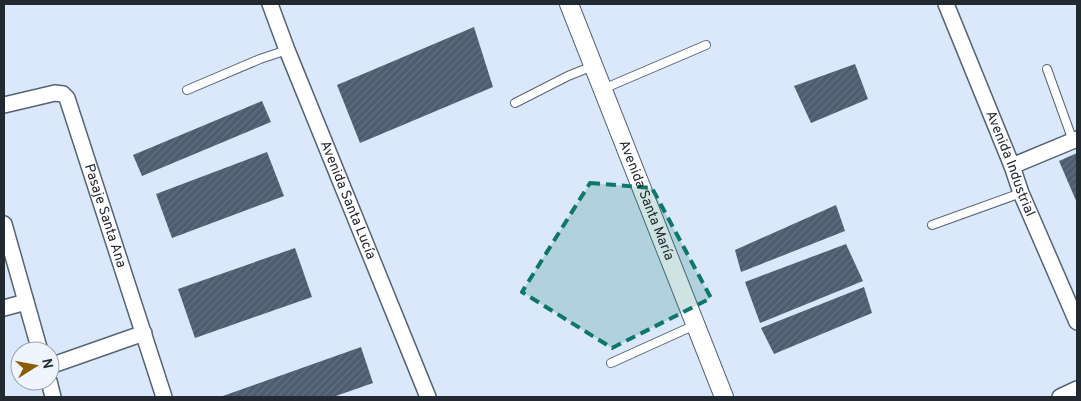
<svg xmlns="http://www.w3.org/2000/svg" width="1081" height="401" viewBox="0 0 1081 401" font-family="Overpass,sans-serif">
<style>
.building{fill:url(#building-hatch)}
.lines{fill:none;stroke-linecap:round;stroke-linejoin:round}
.service-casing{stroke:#556377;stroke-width:10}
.minor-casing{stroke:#556377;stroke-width:18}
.tertiary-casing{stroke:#556377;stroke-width:20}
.service{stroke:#fff;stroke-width:8}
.minor{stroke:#fff;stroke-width:15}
.tertiary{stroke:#fff;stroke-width:18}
.marked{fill:#0f766e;fill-opacity:0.2;stroke:#0f766e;stroke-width:4;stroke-dasharray:10 6;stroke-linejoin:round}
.labels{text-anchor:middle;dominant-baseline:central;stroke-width:5;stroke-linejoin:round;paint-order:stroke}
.street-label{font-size:14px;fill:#232931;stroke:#eef5fe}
</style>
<defs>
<pattern id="building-hatch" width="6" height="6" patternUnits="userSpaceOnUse" patternTransform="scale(1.25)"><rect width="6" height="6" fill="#4e5c70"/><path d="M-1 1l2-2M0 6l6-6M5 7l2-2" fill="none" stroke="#647080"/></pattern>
</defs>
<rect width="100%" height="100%" fill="#dbe8fb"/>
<g class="building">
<polygon points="474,27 493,87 360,143 337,85"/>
<polygon points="855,64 868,99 811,123 794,86"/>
<polygon points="262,101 271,122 142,176 133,155"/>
<polygon points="267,152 284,196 172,238 156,194"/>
<polygon points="1077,153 1077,203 1059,161"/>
<polygon points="836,205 845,231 741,272 735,250"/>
<polygon points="846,244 863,281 760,323 745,282"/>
<polygon points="295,248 312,297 195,338 178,289"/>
<polygon points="864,287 872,313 774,354 761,328"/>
<polygon points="361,347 373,383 333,397 220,397"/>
</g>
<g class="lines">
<g class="service-casing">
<g id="service">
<polyline points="1047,69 1073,141"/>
<polyline points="603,89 706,45"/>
<polyline points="187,90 260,59 287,50"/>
<polyline points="515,103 568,76 593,66"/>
<polyline points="932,225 1021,193"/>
<polyline points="611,363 695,325"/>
</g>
</g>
<g class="minor-casing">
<g id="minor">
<path id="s1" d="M270,4L287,50L428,397"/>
<path id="s2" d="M946,4L1012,166L1021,193L1077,322"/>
<path id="s3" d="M4,105L55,93L63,94L67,98L164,397"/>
<polyline points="1012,166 1077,139"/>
<polyline points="4,224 40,351"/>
<polyline points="4,308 26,302"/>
<polyline points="50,366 144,333"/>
<polyline points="49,381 53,397"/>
<polyline points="1060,397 1077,389"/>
</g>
</g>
<g class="tertiary-casing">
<g id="tertiary">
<path id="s4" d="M569,4L724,397"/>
</g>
</g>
<use href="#service" class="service"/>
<use href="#minor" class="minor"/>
<use href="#tertiary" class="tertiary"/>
</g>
<path class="marked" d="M590,183L652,188L711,298L612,348L522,292Z"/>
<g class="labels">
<g class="street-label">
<text stroke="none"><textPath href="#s2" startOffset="172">Avenida Industrial</textPath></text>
<text stroke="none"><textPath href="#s1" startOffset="211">Avenida Santa Lucía</textPath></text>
<text stroke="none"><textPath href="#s4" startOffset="211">Avenida Santa María</textPath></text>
<text stroke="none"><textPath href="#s3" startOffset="190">Pasaje Santa Ana</textPath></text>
</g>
</g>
<rect width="1081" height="401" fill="none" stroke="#232931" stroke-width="10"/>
<g transform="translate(35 366) rotate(79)"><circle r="24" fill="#eef5fe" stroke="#9da3ac"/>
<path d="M0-4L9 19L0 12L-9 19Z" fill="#8a5d00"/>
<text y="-8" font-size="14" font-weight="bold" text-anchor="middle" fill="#232931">N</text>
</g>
</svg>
